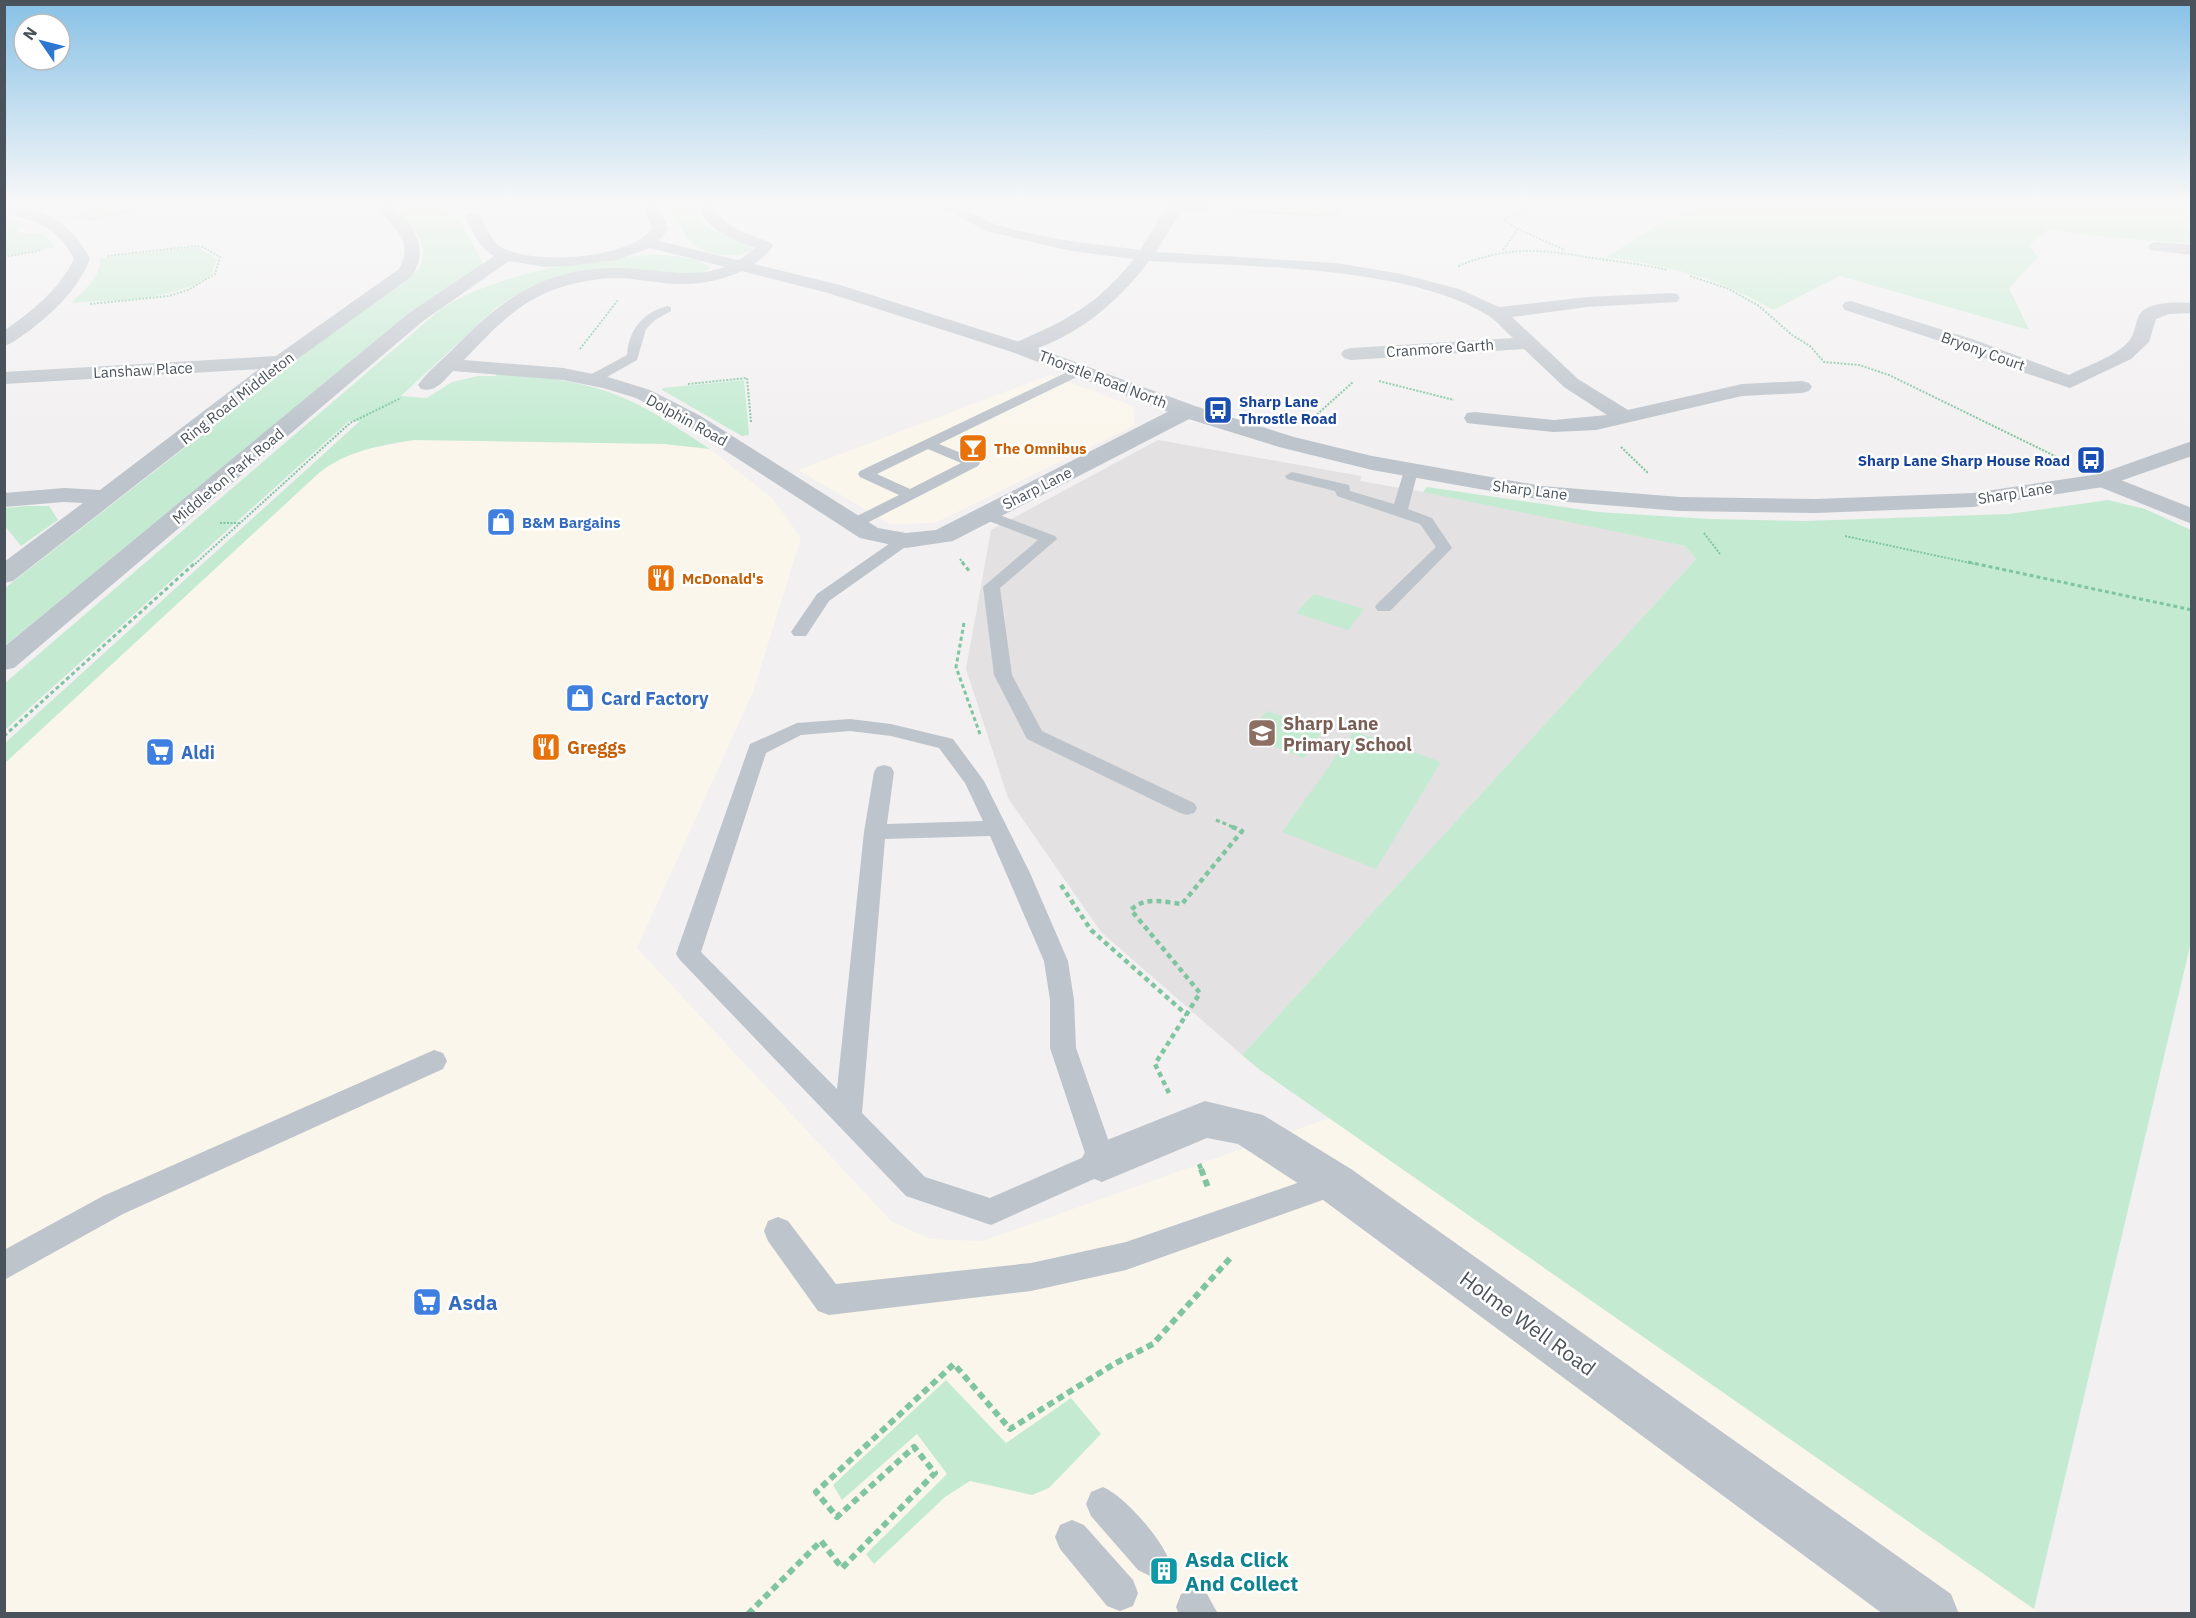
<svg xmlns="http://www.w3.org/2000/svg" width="2196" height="1618" viewBox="0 0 2196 1618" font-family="'IBM Plex Sans',sans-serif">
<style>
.commercial{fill:#faf6ec}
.education{fill:#e3e1e1}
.green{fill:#c4ebd2}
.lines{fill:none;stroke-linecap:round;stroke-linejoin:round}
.path-far3{stroke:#7fc5a1;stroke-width:2;stroke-dasharray:2 1.5;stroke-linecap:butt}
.path-far2{stroke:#7fc5a1;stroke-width:3;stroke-dasharray:4 3;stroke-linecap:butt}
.path-far1{stroke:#7fc5a1;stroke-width:4.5;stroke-dasharray:5 4;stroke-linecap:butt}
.path{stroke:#7fc5a1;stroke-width:6;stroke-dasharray:7 4.5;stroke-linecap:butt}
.service{fill:#bdc4cb;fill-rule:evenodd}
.minor{fill:#bdc4cb;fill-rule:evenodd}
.tertiary{fill:#bdc4cb;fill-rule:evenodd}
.labels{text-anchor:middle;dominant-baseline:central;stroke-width:5;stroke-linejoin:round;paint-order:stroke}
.far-street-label{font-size:15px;fill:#4a535b;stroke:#fff}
.far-transit-label{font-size:15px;font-weight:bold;fill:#164399;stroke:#fff;text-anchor:start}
.far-food-label{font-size:15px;font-weight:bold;fill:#c56008;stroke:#fff;text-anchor:start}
.far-shop-label{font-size:15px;font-weight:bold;fill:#366cbe;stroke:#fff;text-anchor:start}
.shop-label{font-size:18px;font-weight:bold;fill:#366cbe;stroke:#fff;text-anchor:start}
.education-label{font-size:18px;font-weight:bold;fill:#785e54;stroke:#fff;text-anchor:start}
.food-label{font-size:18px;font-weight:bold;fill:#c56008;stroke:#fff;text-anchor:start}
.near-shop-label{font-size:21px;font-weight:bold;fill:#366cbe;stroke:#fff;text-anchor:start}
.near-street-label{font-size:21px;fill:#4a535b;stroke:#fff}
.near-culture-label{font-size:21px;font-weight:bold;fill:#0d838f;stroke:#fff;text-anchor:start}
</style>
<rect width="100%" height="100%" fill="#f2f0f0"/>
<g class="commercial">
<polygon points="1050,375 1133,406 1135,425 935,523 890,524 798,470"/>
<polygon points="414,440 664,444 710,449 772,498 801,538 753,692 637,948 891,1221 930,1239 983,1241 1329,1118 2039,1613 5,1614 5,763 320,472 336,460 359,451"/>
</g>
<polygon class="education" points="1158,440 1361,476 1360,481 1470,500 1685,546 1696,559 1242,1055 1101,932 1008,798 966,669 991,530"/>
<g class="green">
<polygon points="121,205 150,205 77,222 69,217"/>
<path d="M406,205C426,205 445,206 460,221L484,265L463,281L412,311L5,646V588L325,338L419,269C432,245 413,227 397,211Z"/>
<path d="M670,205H696C700,240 739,230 754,250C737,260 701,256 688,239C681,230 676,216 670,205Z"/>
<polygon points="1284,205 1343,205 1334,215 1241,210"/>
<path d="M1699,205H2191V244L2095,236L2049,229L2029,245L2038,257L2009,288L2029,330L1840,276L1773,310C1715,276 1672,267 1607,257L1654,227Z"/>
<polygon points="5,216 28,224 18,229 18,231 26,234 43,233 55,247 5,256"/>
<path d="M197,247L217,259L211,275C170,303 118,299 71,303C83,291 102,277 100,258Z"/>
<path d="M648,255C664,255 698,256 710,268L701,273L691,275L648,271L531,288L512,297L496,308L401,396L427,398L452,382L478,376H495L499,373C542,377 586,381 626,399C656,412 683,432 710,449L664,444L414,440C380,445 348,451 320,472L5,763V743L360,421H349L5,730V683L441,309C496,273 583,260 648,255Z"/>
<polygon points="744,380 749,435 742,436 662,390 663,388"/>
<polygon points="1427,487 1598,512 1710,519 1805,521 2009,514 2108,500 2145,509 2191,530 2191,942 2034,1609 1260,1070 1242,1055 1696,559 1685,546 1423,492"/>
<polygon points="26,506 49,506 58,520 21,546 5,526 5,508"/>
<polygon points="1314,594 1364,609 1348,630 1296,613"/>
<polygon points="1267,711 1323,730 1304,758 1246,736"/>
<polygon points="1354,731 1441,762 1376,869 1282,832"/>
<polygon points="946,1380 1006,1443 1071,1398 1101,1434 1049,1488 1032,1495 970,1481 945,1497 874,1564 866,1554 947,1474 917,1434 842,1500 833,1485"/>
</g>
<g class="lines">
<g class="path-far3">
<polyline points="1315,205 1332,214"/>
<polyline points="1235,208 1239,211 1335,216 1345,205"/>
<polyline points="82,213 116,205"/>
<polyline points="89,220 153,205"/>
<polyline points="1518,229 1504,220 1531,205"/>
<polyline points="1503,250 1518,229 1565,250"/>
<polyline points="4,257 42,250"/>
<path d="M1458,266C1513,244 1543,250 1599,259C1622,262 1645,265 1668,270"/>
<polyline points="1690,276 1729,289 1759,306 1792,335 1810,346 1824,362 1859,365 1889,375 2059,458"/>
<polyline points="90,304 169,296 188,290 215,274 220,257 203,247 196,246 107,256"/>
<polyline points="580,349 618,300"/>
<polyline points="1379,381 1454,400"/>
<polyline points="688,384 747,378 751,422"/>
<polyline points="1312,419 1353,382"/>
<polyline points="1621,447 1648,473"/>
<polyline points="220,523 240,523"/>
<polyline points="1704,533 1720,554"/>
<polyline points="1845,536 1975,564"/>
<polyline points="960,559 964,564"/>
<polyline points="195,564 350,423 401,398"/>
</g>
<g class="path-far2">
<polyline points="962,562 970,572"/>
<polyline points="1968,562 2192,610"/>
<polyline points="964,623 956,667 981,737"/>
<polyline points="4,736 196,562"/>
<polyline points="1216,820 1233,827"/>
</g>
<g class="path-far1">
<polyline points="1061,885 1091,930 1187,1015"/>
<path d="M1169,1093L1155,1064L1200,993L1131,910C1144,896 1165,902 1182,904L1242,831L1230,826"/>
<polyline points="1199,1164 1202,1171"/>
</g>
<g class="path">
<polyline points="1201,1169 1209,1190"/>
<polyline points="748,1614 821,1541 842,1568 935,1473 914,1447 837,1517 816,1492 954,1364 1010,1429 1114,1364 1153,1344 1232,1256"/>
</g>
<g class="service">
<path d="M667,306L671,307V311L655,320L646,329L637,360L598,382H588L587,379L588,376L627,355C629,330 642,313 667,306Z"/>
<path d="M1080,366L1085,367L1086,370L1085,373L939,444L978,460L980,463L978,466L861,526H849L847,523L849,520L899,495L860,477L858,474L860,471ZM928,449L961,463L910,489L877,474Z"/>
<polygon points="1411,467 1418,471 1408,509 1432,518 1452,548 1390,611 1378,611 1375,607 1378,603 1436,547 1420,524 1337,496 1335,491 1287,479 1285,476 1292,472 1349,485 1350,491 1394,504 1404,471"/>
<polygon points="986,510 1055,536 1057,539 1000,588 1012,675 1042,731 1194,803 1197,808 1194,813 1187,815 1180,813 1027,739 994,675 983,587 1038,540 981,518 978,515"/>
<polygon points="902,537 908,539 910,542 908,545 829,601 806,636 794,636 791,632 817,594 896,539"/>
<path d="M850,719L891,724L953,739L984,781L1030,873L1068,961L1074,1000L1076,1048L1116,1162L1112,1171L991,1225L906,1196L680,960L676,954L750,744L797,723ZM850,731L891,736L939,748L965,783L983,821L887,824L894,772L891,767L884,765L877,767L874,772L864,832L837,1089L701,952L766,753L801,735ZM990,836L1044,961L1050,1000V1048L1086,1156L990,1198L925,1177L862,1113L885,839Z"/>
<polygon points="434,1050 443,1053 447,1061 443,1069 123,1214 4,1280 4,1250 103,1196"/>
<polygon points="1335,1170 1345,1174 1349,1183 1345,1192 1126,1270 1031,1291 829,1315 818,1311 768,1241 764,1231 768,1221 778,1217 788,1221 836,1284 1031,1263 1126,1242"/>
<path d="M1103,1487C1124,1496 1159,1536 1168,1558L1162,1570L1150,1576L1138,1570L1091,1516L1086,1504L1091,1492Z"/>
<polygon points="1072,1520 1084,1525 1133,1580 1138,1593 1133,1606 1120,1611 1107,1606 1060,1549 1055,1537 1060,1525"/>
<polygon points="1194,1589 1207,1594 1218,1614 1179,1614 1176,1607 1181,1594"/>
</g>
<g class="minor">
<path d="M4,205C43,205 74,226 90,259C77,290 55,311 29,331C21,336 14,343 4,346V331C33,310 58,291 74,259C60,229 36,219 4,214Z"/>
<path d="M382,205H401L396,210C417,227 428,252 412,276L288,366L13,581L4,583V562L83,503L64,502L4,507V493L64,488L100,490L259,369L4,384V372L276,356L399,269C415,239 393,229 379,209Z"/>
<path d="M699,205H714C721,228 751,234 771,243L773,246C754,273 711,285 679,284C658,284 637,278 616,278C595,278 572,283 553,290C517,303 490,333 464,360L563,368L608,377L650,390L699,415L878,528L906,533L936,530L1179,406L1187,405L1195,406L1198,411L1195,416L953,541L906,548L860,538L684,424L636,398L603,388L563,380L453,371C443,381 436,393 421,389L418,385C427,372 441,361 453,349C500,301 540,270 610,268C663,266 708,290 755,248C732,239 706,231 699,205Z"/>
<path d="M937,205C968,205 972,216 998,225C1044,239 1093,244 1140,250L1168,205H1217L1210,210H1182L1156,252L1336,263L1401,274L1459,289L1499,307L1587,297L1671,293L1677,294L1680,298L1677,302L1587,307L1512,317L1578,379L1628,410L1742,384L1802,381L1809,383L1812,387L1809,391L1802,393L1742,396L1596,430L1554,432L1475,424L1467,423L1464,418L1467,413L1475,412L1554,420L1607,415L1564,387L1524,349L1351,360L1344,358L1341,354L1344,350L1351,348L1513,338C1505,331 1498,322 1489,316C1406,265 1247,267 1149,261C1116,305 1073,340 1019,354L1012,352L1009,348L1012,344C1066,321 1096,306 1134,259L1071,251L986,231Z"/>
<polygon points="2156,242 2192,245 2192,255 2150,250 2148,247 2150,244"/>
<path d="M1851,301L1975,340L2069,375C2088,365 2115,357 2129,341C2135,334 2135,323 2139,315C2148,301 2177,302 2192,303V313L2169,314L2156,319L2149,342L2131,359L2070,388L2004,366L1961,348L1845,310L1842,306L1845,302Z"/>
<polygon points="2103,473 2192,508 2192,524 2095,485 2091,480 2095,475"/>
<polygon points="1205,1101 1263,1115 1351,1169 1951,1594 1959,1614 1883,1614 1319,1197 1238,1144 1207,1138 1102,1182 1087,1176 1080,1162 1087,1148"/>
</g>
<path class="tertiary" d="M643,205H658L668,229L659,241L840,285L1026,344L1195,406L1294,437L1372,456L1542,486L1680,497L1816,499L1973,493L2099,474L2192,441V456L2103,487L1973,507L1816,513L1680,511L1542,500L1372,470L1279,447L1179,416L1012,352L828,293L650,248L616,260L569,266L545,267L509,261L423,321L14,668L4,670V647L409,313L494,256C478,247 473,231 465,216L468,213H478C485,222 489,237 498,245C528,267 630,259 652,229Z"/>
</g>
<linearGradient id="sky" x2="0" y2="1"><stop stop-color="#87c1e6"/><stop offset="0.47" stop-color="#f9f8f8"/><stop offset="1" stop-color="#f9f8f8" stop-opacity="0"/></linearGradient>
<rect width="2196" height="432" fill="url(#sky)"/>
<defs>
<g id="bus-square" transform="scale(1.5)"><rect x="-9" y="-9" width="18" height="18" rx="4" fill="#1a4fb4" stroke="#fff"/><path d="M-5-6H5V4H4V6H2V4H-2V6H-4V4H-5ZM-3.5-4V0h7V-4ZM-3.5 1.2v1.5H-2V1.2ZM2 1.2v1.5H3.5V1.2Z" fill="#fff"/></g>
<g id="bar-square" transform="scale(1.5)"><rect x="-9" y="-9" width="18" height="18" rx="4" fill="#e8710a" stroke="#fff"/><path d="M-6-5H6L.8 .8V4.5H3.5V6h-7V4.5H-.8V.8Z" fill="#fff"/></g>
<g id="shop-square" transform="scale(1.5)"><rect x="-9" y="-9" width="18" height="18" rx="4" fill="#3f7fe0" stroke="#fff"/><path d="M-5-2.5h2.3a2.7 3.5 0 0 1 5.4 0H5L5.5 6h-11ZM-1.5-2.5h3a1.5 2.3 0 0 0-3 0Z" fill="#fff"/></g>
<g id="restaurant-square" transform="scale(1.5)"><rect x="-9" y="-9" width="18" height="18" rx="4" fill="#e8710a" stroke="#fff"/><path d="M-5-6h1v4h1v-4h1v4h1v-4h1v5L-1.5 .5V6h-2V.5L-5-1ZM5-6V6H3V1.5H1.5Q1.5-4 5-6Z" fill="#fff"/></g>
<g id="school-square" transform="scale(1.5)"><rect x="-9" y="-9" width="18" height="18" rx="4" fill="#8d6e63" stroke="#fff"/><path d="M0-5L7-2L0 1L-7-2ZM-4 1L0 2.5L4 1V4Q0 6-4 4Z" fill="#fff"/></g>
<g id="supermarket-square" transform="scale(1.5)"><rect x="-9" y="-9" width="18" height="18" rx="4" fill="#3f7fe0" stroke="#fff"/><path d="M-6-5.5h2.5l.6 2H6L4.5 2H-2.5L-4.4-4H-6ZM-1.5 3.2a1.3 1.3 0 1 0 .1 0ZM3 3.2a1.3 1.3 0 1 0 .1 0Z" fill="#fff"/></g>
<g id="building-square" transform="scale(1.5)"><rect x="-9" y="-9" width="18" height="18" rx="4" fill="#0f9aa8" stroke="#fff"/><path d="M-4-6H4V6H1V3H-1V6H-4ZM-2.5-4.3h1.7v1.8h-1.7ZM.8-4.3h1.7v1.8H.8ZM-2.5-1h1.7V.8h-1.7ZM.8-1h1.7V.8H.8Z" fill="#fff"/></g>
</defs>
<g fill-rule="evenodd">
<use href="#bus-square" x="1218" y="410"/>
<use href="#bar-square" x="973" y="448"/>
<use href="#bus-square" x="2091" y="460"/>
<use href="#shop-square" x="501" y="522"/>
<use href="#restaurant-square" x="661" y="578"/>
<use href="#shop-square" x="580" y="698"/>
<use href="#school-square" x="1262" y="733"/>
<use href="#restaurant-square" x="546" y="747"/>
<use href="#supermarket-square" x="160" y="752"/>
<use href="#supermarket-square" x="427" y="1302"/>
<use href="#building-square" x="1164" y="1571"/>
</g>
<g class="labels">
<g class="far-street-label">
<text transform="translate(1440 348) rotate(-4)">Cranmore Garth</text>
<text transform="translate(1983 351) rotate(20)">Bryony Court</text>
<text transform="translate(143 370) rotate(-3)">Lanshaw Place</text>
<text transform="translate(1103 379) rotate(21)">Thorstle Road North</text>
<text transform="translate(237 398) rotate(-38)">Ring Road Middleton</text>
<text transform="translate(687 420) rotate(29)">Dolphin Road</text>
<text transform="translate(228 476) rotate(-40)">Middleton Park Road</text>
<text transform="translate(1037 488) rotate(-27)">Sharp Lane</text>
<text transform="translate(1530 490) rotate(7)">Sharp Lane</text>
<text transform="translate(2015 493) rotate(-9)">Sharp Lane</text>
</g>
<g class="far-transit-label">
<text x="1239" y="401">Sharp Lane<tspan x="1239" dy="17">Throstle Road</tspan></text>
<text x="2070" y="460" text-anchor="end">Sharp Lane Sharp House Road</text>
</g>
<g class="far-food-label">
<text x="994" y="448">The Omnibus</text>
<text x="682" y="578">McDonald's</text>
</g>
<g class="far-shop-label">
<text x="522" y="522">B&amp;M Bargains</text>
</g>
<g class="shop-label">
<text x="601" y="698">Card Factory</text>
<text x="181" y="752">Aldi</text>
</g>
<g class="education-label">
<text x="1283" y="723">Sharp Lane<tspan x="1283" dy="21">Primary School</tspan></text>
</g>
<g class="food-label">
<text x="567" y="747">Greggs</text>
</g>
<g class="near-shop-label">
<text x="448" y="1302">Asda</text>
</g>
<g class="near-street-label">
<text transform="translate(1528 1323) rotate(36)">Holme Well Road</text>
</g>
<g class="near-culture-label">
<text x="1185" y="1559">Asda Click<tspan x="1185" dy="24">And Collect</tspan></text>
</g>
</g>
<rect width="2196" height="1618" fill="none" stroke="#4a535b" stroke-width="12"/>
<g transform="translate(42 42) rotate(305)"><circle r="28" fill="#ffffff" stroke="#b7babd" stroke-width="1.5"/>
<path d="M0-4.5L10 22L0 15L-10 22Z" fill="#2d77cf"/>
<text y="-9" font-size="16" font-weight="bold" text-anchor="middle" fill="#4a535b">N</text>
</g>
</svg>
